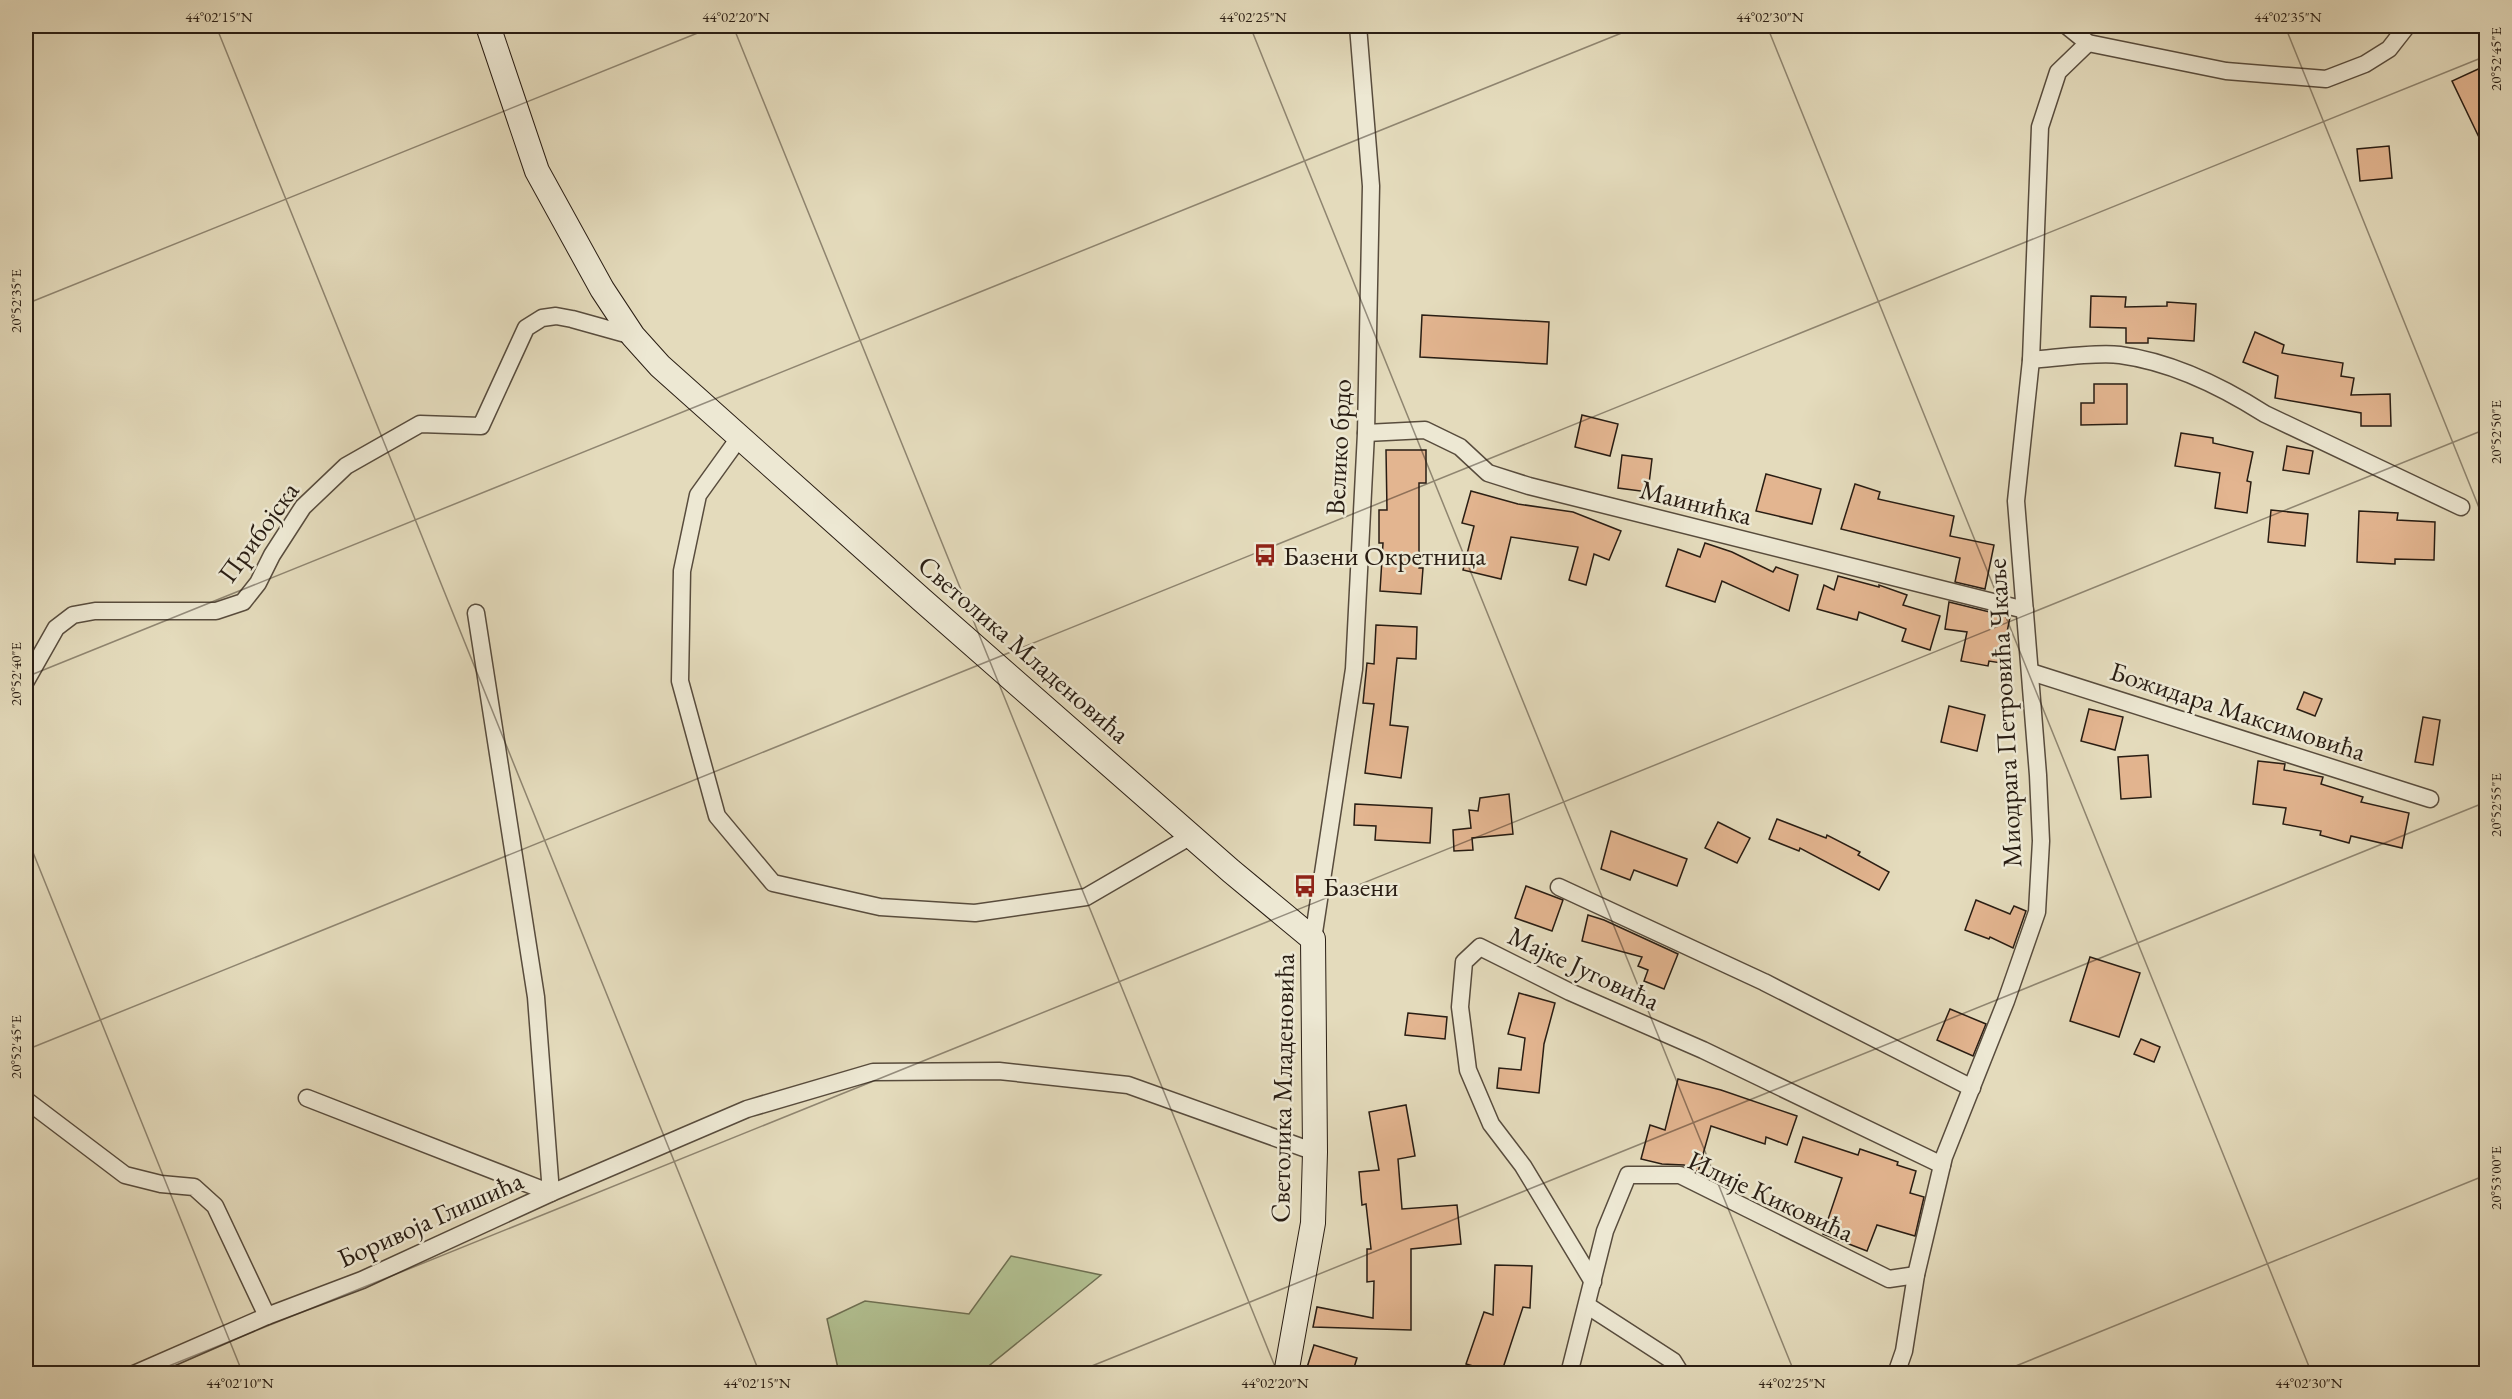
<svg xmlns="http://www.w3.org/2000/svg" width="2512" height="1399" viewBox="0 0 2512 1399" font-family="'EB Garamond',serif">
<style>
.green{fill:#b2c192;stroke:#6e6f52;stroke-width:1.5}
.building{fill:#e3b590;stroke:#291d13;stroke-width:1.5}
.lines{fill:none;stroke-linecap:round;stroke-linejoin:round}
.street-casing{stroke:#584c3d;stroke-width:19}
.secondary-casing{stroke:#291d13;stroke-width:26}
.street{stroke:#ede8d3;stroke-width:16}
.secondary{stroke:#ede8d3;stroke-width:24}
.ticks{fill:none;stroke:#291d13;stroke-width:1.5;stroke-opacity:0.45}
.labels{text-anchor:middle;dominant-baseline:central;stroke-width:5;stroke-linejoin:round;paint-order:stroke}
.street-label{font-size:27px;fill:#291d13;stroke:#ede8d3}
.poi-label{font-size:27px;fill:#291d13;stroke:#ede8d3;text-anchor:start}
.neatline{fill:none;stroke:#291d13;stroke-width:2}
.ticks-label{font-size:15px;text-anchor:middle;fill:#291d13}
</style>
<rect width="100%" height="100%" fill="#e4dbbc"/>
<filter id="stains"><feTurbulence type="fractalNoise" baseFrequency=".00333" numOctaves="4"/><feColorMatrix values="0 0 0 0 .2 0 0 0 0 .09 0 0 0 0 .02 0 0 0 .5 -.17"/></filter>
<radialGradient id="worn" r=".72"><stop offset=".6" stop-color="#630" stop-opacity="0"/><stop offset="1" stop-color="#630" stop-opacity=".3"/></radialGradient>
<polygon class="green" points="1011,1256 1101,1275 980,1373 839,1373 827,1319 865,1301 969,1314"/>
<g class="building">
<polygon points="2487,65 2487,154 2452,81"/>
<polygon points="2389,146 2392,178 2360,181 2357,149"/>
<polygon points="2091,296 2126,297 2125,307 2167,306 2167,302 2196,304 2194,341 2148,338 2148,343 2126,343 2126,328 2090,327"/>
<polygon points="1422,315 1549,322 1547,364 1420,357"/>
<polygon points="2255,332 2284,345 2282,353 2343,363 2341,376 2354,378 2351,395 2390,394 2391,426 2361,426 2361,413 2275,398 2278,376 2243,362"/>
<polygon points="2094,384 2127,384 2127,424 2081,425 2081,403 2094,403"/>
<polygon points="1582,415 1618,424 1610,456 1575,447"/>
<polygon points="2181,433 2213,438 2213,443 2253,452 2247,481 2251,482 2247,513 2215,508 2220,473 2175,466"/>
<polygon points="2287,446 2313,451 2309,474 2283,470"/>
<polygon points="1386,450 1426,450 1426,483 1419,483 1419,568 1423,568 1421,594 1380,591 1383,543 1379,543 1379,510 1387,510"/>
<polygon points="1622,455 1652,459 1648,492 1618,488"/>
<polygon points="1766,474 1821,489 1812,524 1756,511"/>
<polygon points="1855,484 1880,492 1878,499 1954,516 1950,536 1994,545 1985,589 1955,582 1960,558 1841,529"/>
<polygon points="1471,491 1518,504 1573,512 1621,531 1609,560 1594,554 1586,585 1569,580 1578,547 1511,537 1501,579 1463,570 1474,526 1462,523"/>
<polygon points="2271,510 2308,514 2305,546 2268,542"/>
<polygon points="2359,511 2398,513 2397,520 2435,522 2434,560 2395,559 2395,564 2357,562"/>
<polygon points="1705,543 1732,552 1773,572 1776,567 1798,575 1789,611 1722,581 1715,602 1666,586 1678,549 1700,557"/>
<polygon points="1838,576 1879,587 1879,585 1907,595 1903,605 1940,616 1930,650 1902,641 1906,629 1859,612 1857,620 1817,609 1824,585 1834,590"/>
<polygon points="1949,602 2010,617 2001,663 1989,661 1988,666 1961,661 1967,632 1945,629"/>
<polygon points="1376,625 1417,627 1416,659 1397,658 1390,725 1408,727 1401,778 1365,773 1374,704 1363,703 1367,663 1374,664"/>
<polygon points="2304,692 2322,699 2315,716 2297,709"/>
<polygon points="1949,706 1985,715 1977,751 1941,742"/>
<polygon points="2089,709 2123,717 2115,750 2081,741"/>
<polygon points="2423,717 2440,720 2433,765 2415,762"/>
<polygon points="2148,755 2151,797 2121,799 2118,757"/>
<polygon points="2258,761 2285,764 2284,770 2323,777 2321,784 2363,797 2361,802 2409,813 2402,848 2351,836 2349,843 2320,835 2321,831 2283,824 2286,808 2253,804"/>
<polygon points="1509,794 1513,834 1472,838 1473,850 1454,851 1453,830 1471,828 1469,810 1478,811 1480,798"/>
<polygon points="1355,804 1432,808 1430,843 1375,840 1376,826 1354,825"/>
<polygon points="1777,819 1826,838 1827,835 1860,852 1858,855 1889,872 1879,890 1800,848 1799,851 1769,839"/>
<polygon points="1718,822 1750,838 1737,863 1705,848"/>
<polygon points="1611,831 1687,859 1677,886 1634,870 1630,880 1601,869"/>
<polygon points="1526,886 1563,900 1552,931 1515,918"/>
<polygon points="1976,900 2010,914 2014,906 2026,911 2013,948 1990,937 1989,939 1965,930"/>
<polygon points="1588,915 1604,920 1678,954 1664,989 1644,981 1648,970 1638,966 1642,957 1582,941"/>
<polygon points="2090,957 2140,973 2119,1037 2070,1021"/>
<polygon points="1519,993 1555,1003 1544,1044 1539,1093 1497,1088 1499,1068 1521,1070 1525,1038 1508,1034"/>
<polygon points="1950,1009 1986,1024 1973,1056 1937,1040"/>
<polygon points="1408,1013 1447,1017 1445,1039 1405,1035"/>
<polygon points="2141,1039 2160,1047 2154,1062 2134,1054"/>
<polygon points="1678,1079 1721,1090 1797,1116 1787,1145 1766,1137 1765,1144 1711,1126 1698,1172 1684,1165 1662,1164 1641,1159 1650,1125 1665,1130"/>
<polygon points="1406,1105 1415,1156 1398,1159 1402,1209 1457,1205 1461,1244 1411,1249 1411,1330 1313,1327 1317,1307 1373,1318 1374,1281 1367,1282 1367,1249 1371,1249 1366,1204 1362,1205 1359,1172 1379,1170 1369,1112"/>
<polygon points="1803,1137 1858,1155 1860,1149 1898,1162 1897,1165 1916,1171 1910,1193 1924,1197 1915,1236 1877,1225 1867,1251 1823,1234 1842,1178 1795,1162"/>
<polygon points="1495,1265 1532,1266 1530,1308 1523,1307 1501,1374 1466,1364 1484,1312 1493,1315"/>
<polygon points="1314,1345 1357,1358 1352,1374 1305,1374"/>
</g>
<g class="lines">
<g class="street-casing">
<g id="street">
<polyline points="2067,26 2088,43 2226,71 2326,79 2365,64 2389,49 2407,26"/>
<path d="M2031,360C2057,358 2095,352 2120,355C2172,362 2221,386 2265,414L2461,507"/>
<polyline points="1366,433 1425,430 1460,447 1488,473 1529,486 2025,610"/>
<polyline points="739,438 698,495 682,571 680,681 717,816 773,883 880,907 975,913 1086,897 1191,836"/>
<polyline points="2031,672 2430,799"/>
<polyline points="26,681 56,628 73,615 95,611 216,611 243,602 258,583 272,555 303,507 346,466 420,424 481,426 526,328 542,318 556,316 572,319 633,336"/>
<polyline points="1559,887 1764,982 1972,1088"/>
<polyline points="1313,939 1354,669 1366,433 1371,186 1358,26"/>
<polyline points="307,1098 551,1193 536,997 476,613"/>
<polyline points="26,1100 125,1175 161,1184 194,1187 215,1206 267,1316"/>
<polyline points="1593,1282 1523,1166 1491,1124 1468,1070 1460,1007 1464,962 1480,947 1570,992 1703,1050 1942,1165"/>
<polyline points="1588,1306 1673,1361 1681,1374"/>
<polyline points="134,1374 267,1316 362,1280 551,1193 747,1109 873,1072 999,1071 1128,1085 1315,1152"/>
<polyline points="1569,1374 1605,1231 1628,1175 1680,1175 1889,1279 1916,1275"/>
<polyline points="1896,1374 1904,1351 1916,1275 1944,1157 2006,1001 2037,912 2041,841 2038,775 2016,501 2031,360 2040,127 2058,72 2088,43"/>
</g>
</g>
<g class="secondary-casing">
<polyline id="secondary" points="488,26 537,171 602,289 633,336 660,366 922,600 1231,871 1313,939 1315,1152 1313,1223 1286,1374"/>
</g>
<use href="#street" class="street"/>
<use href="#secondary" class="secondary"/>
</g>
<path class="ticks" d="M216,26L760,1374M733,26L1278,1374M1250,26L1795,1374M1767,26L2312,1374M2285,26L2486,525M26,304L715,26M26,677L1639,26M26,835L243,1374M26,1050L2486,56M149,1374L2486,429M1072,1374L2486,802M1996,1374L2486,1175"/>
<defs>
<g id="bus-bare" transform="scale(1.8)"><path d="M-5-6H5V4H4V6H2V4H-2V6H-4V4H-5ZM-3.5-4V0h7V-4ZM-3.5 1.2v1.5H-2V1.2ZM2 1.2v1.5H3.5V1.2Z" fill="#8f2418" stroke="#ede8d3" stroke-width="2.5" paint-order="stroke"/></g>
</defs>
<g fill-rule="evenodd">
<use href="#bus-bare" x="1265" y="555"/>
<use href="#bus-bare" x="1305" y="886"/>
</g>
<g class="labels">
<g class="street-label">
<text transform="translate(1338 447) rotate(-87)">Велико брдо</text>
<text transform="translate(1696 502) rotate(14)">Маинићка</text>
<text transform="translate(258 532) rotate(-54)">Прибојска</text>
<text transform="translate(1024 649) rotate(41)">Светолика Младеновића</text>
<text transform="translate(2238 711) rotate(18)">Божидара Максимовића</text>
<text transform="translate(2004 713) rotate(-93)">Миодрага Петровића Чкаље</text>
<text transform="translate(1584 968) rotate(25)">Мајке Југовића</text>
<text transform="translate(1282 1088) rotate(-89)">Светолика Младеновића</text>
<text transform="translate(1771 1196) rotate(25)">Илије Киковића</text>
<text transform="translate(430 1219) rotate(-24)">Боривоја Глишића</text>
</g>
<g class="poi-label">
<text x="1283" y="555">Базени Окретница</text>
<text x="1323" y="886">Базени</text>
</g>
</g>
<rect width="2512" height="1399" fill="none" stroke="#e4dbbc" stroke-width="66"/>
<rect x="33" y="33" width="2446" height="1333" class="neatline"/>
<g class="ticks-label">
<text x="219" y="22">44°02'15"N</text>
<text x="736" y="22">44°02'20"N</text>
<text x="1253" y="22">44°02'25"N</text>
<text x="1770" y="22">44°02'30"N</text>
<text x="2288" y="22">44°02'35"N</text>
<text transform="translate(2496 59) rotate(-90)" y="5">20°52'45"E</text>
<text transform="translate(16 301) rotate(-90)" y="5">20°52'35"E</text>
<text transform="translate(2496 432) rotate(-90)" y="5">20°52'50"E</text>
<text transform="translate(16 674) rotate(-90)" y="5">20°52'40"E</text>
<text transform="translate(2496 805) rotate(-90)" y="5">20°52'55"E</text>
<text transform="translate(16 1047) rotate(-90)" y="5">20°52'45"E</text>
<text transform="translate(2496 1178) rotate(-90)" y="5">20°53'00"E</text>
<text x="240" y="1388">44°02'10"N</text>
<text x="757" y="1388">44°02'15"N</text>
<text x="1275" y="1388">44°02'20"N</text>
<text x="1792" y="1388">44°02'25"N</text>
<text x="2309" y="1388">44°02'30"N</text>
</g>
<rect width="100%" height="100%" filter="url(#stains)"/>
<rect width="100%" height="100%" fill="url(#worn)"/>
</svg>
